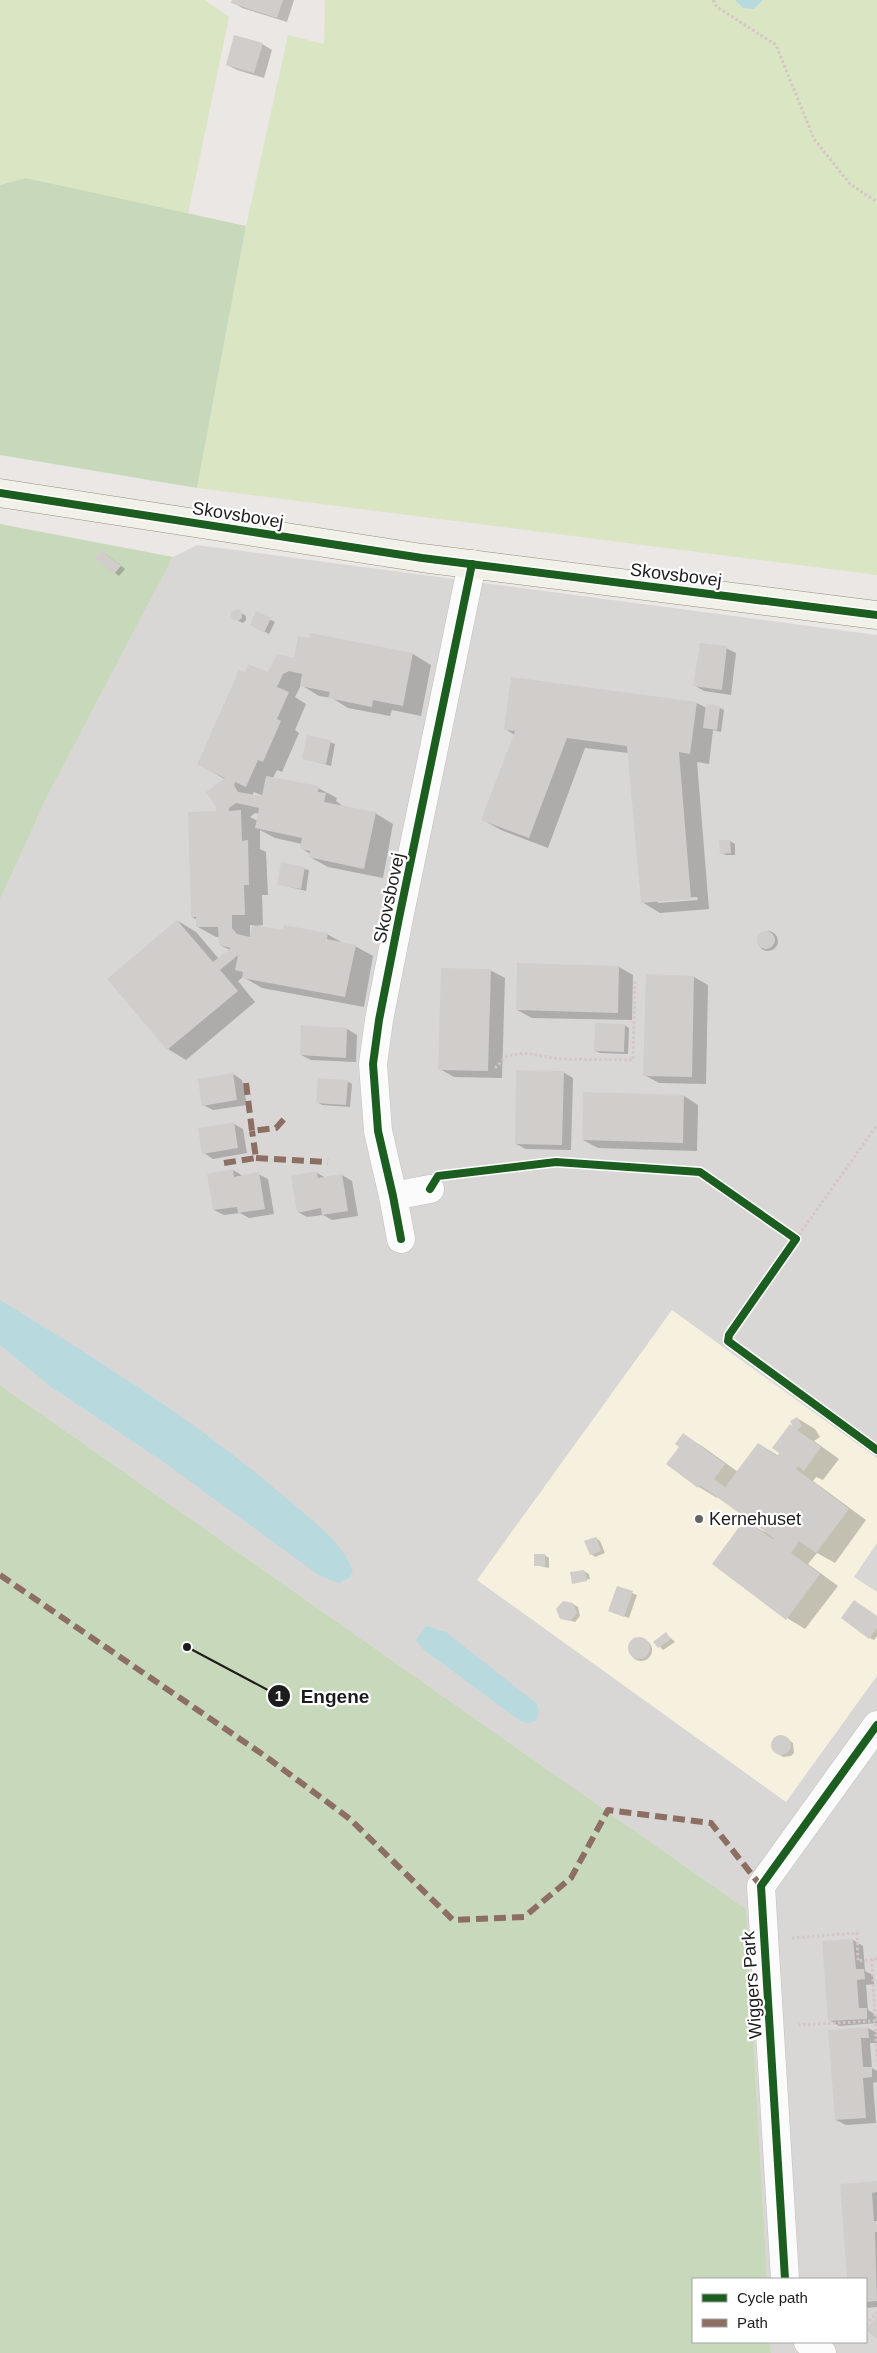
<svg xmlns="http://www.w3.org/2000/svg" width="877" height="2353" viewBox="0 0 877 2353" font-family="Arial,sans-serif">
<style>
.residential{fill:#d9d7d6}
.education{fill:#f5f1de}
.religious{fill:#d8d7d6}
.grass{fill:#dae6c3}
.forest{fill:#c8d8ba}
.water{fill:#b8d9dd}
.shadow{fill:#0003;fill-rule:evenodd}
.building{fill:#d1cdcb}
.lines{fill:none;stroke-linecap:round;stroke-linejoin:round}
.street-casing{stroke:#c1c0bf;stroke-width:29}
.secondary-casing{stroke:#93927d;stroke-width:29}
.path{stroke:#d5c6c5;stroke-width:3;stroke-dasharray:2.5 2.5;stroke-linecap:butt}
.street{stroke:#fcfbfb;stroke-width:28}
.secondary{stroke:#f2f1e9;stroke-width:28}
.quiet{stroke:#8d6e63;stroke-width:6;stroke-dasharray:12 6;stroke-linecap:butt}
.cycleway-casing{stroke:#fff;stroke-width:11}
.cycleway{stroke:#1b5e20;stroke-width:8}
.poi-dot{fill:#646362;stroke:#fff;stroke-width:2}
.labels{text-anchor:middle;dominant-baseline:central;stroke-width:4.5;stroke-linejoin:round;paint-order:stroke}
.street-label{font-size:18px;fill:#1c1c1c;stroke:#fff}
.poi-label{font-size:18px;fill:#1c1c1c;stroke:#fff;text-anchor:start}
.leader{fill:none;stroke:#1c1c1c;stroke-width:2}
.callout-dot{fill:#1c1c1c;stroke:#fff;stroke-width:2}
.mark-label{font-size:15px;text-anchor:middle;font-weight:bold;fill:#fff}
.callout-label{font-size:19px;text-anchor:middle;font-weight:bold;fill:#1c1c1c;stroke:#fff;stroke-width:4.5;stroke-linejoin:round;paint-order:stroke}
</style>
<rect width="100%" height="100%" fill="#eae7e4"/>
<polygon class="residential" points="197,545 877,635 877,2353 771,2353 770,2342 866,2342 866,2279 767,2279 746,1909 0,1385 0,900 46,799 173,557"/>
<polygon class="education" points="672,1310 877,1458 877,1676 786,1802 477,1580"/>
<polygon class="religious" points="877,1543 877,1592 854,1577"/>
<g class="grass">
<polygon points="0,0 205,0 229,17 188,214 26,178 0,185"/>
<polygon points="325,0 877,0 877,575 197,488 246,226 288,35 324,44"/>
</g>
<g class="forest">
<polygon points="26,178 246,226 197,488 0,455 0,185"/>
<polygon points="0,524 173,557 46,799 0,900"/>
<polygon points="0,1385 746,1909 767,2279 693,2279 693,2342 770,2342 771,2353 0,2353"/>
</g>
<g class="water">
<polygon points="735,0 763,0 754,9 743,8"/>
<path d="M0,1300C101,1362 203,1425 293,1504C315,1523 343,1543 353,1571L349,1578L339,1583L320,1576L165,1463L50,1386L0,1345Z"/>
<polygon points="426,1626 446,1632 537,1704 539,1711 536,1721 528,1723 520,1721 423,1649 416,1640"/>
</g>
<g class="shadow">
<polygon points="233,0 294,0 287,22 242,8 233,2"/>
<polygon points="262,44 272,50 264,78 237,70 227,65"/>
<polygon points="106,554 125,569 119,576 96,558"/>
<polygon points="237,610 246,616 246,620 243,623 234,619"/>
<polygon points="257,613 275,622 269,634 251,625"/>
<polygon points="726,648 736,653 731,695 704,691 694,685"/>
<path d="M413,654L431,665L421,716L392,710L390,716L348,708L332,698L319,696L301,685L295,697L306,704L295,730L299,733L282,772L277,770L273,778L318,788L337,798L336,801L344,807L375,813L393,824L383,878L328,867L310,857V854L301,848L302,844L275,838L260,830V849L266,852L268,895H262L263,925L255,926L284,932L327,934L343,943L355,946L373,956L364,1007L262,988L243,977L238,981L255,1002L186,1060L168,1049L178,921L196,932L219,959L230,950L220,945V937H216L198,927L197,920L192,917L225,779L198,764L245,674H269L295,660ZM254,792L266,797L252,796ZM255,813L259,814L258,821L250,817ZM250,925H253L251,936H250Z"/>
<path d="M697,703L707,708H720L724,710L721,732L713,730L709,764L697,762L709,909L660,913L642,902L629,753L585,748L548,848L501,830L483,820L515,735L505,729ZM697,897L698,900L658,903V900Z"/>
<polygon points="330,742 335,744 331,766 303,758"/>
<polygon points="730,841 735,844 735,855 726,855 721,853"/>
<polygon points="282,863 309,870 306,891 278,884"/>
<circle cx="768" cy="941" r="10"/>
<polygon points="619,967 633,975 632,1020 532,1018 517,1010"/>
<polygon points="490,970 505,978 502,1078 454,1077 440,1069"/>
<polygon points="647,976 694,977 708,985 706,1084 659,1083 644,1075"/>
<polygon points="624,1025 629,1028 628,1054 600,1053 595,1051"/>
<polygon points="302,1027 347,1029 357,1035 356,1062 311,1060 301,1055"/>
<polygon points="563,1072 573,1078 571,1150 526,1149 516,1144"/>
<polygon points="233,1074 242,1080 247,1105 213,1110 203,1105"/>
<polygon points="347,1081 352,1084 350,1107 322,1105 317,1102"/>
<polygon points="584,1094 684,1096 698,1105 697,1151 598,1148 583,1140"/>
<polygon points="234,1124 243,1129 247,1153 213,1159 204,1153"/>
<polygon points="233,1170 243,1176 258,1174 268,1179 274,1214 249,1218 240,1213 224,1215 214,1210 208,1175"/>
<polygon points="317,1173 326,1178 342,1175 352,1181 358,1216 332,1220 323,1215 307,1217 298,1212"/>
<polygon points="797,1418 815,1429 820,1437 814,1441 839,1459 823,1480 816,1477 813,1481 866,1520 835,1563 817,1553 808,1564 838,1586 805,1629 787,1618 713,1563 745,1521 765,1532 766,1531 718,1496 717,1498 699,1487 667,1464 680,1447 683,1435 702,1446 738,1472 759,1444 779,1456 796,1430"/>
<polygon points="596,1538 600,1541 605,1553 595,1557 591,1554"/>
<polygon points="545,1555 549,1558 549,1568 535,1565"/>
<polygon points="584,1571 589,1574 590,1579 575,1582 575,1584 573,1583"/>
<polygon points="617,1587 637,1595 629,1618 614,1613"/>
<polygon points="573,1604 578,1607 580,1616 575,1622 561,1618"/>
<polygon points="877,1617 877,1636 874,1640 870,1638"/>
<polygon points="666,1634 675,1642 663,1650 655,1642"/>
<circle cx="641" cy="1650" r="11"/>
<polygon points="785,1737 793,1743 794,1753 791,1756 783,1757 774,1751 773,1742 776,1738"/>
<polygon points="853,1940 863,1946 865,1971 873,1975 874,1984 866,1985 868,2010 876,2015 877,2023 839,2026 829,2020"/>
<polygon points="868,2028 877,2033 877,2043 870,2043 872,2068 877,2071 877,2082 873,2083 876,2123 846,2125 836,2120 830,2031"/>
<polygon points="877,2183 877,2307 866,2308 866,2279 848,2279 841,2185"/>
</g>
<g class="building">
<polygon points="232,0 283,0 277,18 231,3"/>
<polygon points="234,35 263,43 254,73 226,65"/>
<polygon points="101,550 121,566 114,574 95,559"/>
<polygon points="238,609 242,612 242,618 238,621 233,620 230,615 232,611"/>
<polygon points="256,611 271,618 264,633 250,625"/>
<polygon points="310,633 413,653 403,706 373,700 372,707 328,698 330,692 300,686 302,674 289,671 283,674 277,687 289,692 277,719 281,721 263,762 258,760 246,787 235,782 234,785 238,792 262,796 266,776 319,786 318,792 326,793 324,802 376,812 364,869 308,857 310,851 300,849 302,838 255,828 259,808 236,803 229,808 229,811 241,810 242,841 248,840 249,885 244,885 245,915 232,915 232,928 237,934 250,937 252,925 283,930 284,925 328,933 327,939 356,945 345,997 242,978 243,972 235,970 238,955 220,970 238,991 167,1050 107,979 177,920 213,962 231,948 219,945 218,927 196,927 196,917 191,917 188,812 216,811 216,807 206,792 225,778 197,765 239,670 245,672 248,664 268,672 277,654 294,658 298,636 309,638"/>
<polygon points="700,643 727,646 722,690 693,686"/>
<polygon points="511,677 697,702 690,754 679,752 691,899 641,903 627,746 567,738 529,838 481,820 515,731 504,730"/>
<polygon points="706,704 720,706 717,730 703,728"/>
<polygon points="307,735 331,740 326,764 302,759"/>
<polygon points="719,840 730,840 731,853 720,854"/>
<polygon points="281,862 305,867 301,889 277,885"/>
<circle cx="766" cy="940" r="9"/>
<polygon points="517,963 619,966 618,1013 516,1010"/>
<polygon points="441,968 491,969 488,1071 438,1070"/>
<polygon points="646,974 694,976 692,1077 643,1076"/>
<polygon points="595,1023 625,1024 624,1052 594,1051"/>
<polygon points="301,1025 347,1028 346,1058 300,1055"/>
<polygon points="516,1070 564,1071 562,1145 515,1144"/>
<polygon points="233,1073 237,1100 202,1106 198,1079"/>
<polygon points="318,1078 348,1080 346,1105 316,1103"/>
<polygon points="583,1092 684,1095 683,1143 582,1140"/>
<polygon points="234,1122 238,1148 202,1154 198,1128"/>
<polygon points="233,1169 234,1177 259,1172 265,1209 238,1213 237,1207 213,1210 207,1174"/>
<polygon points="317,1171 318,1178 342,1174 348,1211 322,1215 321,1208 297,1213 291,1176"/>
<polygon points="797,1417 802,1426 797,1430 821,1447 804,1471 798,1466 796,1469 849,1509 816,1553 799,1541 791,1553 820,1574 786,1620 712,1564 745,1519 773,1540 774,1538 700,1485 698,1488 666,1464 679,1447 675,1444 683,1433 725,1464 714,1479 725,1487 758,1443 777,1456 779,1453 772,1448 790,1424 793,1427 790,1421"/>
<polygon points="596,1537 601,1551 590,1555 584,1541"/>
<rect x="534" y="1554" width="11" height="12"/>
<polygon points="584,1570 587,1581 572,1584 570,1572"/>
<polygon points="617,1586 633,1591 624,1617 608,1611"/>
<polygon points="854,1600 877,1616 877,1628 869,1639 841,1618"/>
<polygon points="563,1601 573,1603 577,1613 570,1621 560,1619 556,1609"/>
<polygon points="666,1632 671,1639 658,1648 653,1642"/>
<circle cx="639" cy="1648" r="11"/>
<circle cx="781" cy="1745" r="10"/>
<polygon points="853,1939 856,1969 864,1969 865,1979 857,1980 859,2008 867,2008 867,2019 828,2021 822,1941"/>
<polygon points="868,2027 869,2038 861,2038 863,2067 872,2067 872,2077 863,2078 866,2118 835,2120 828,2030"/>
<polygon points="877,2181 877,2192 872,2193 874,2221 877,2221 877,2232 875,2232 877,2301 866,2302 866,2279 847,2279 840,2184"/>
<polygon points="877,2316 877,2339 866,2330"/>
</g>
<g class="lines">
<g class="street-casing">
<g id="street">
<polyline points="393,1196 430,1189"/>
<polyline points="401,1239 393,1196 378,1131 373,1064 379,1020 399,918 472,564"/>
<polyline points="785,2279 761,1886 877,1725"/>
<polyline points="808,2342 822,2353"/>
</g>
</g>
<g class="secondary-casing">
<polyline id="secondary" points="0,493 422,558 877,615"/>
</g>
<g class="path">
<polyline points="713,0 717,7 776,45 814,139 850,184 877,202"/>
<polyline points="495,1068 507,1056 524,1053 560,1059 633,1060 635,981"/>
<polyline points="796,1239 877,1125"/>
<polyline points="792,1938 857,1933 858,1961 877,1959"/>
<polyline points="872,1959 877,2061"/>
<polyline points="798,2025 875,2021"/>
<polyline points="866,2325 877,2312"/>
</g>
<use href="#street" class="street"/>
<use href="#secondary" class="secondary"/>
<g class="quiet">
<polyline points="246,1083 252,1131 276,1128 286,1117"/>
<polyline points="256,1158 328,1162"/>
<polyline points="224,1163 256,1158 252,1131"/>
<polyline points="0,1575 265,1756 350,1819 453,1920 524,1917 571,1878 608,1810 711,1823 761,1886"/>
</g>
<g class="cycleway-casing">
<g id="cycleway">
<polyline points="0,493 422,558 877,615"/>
<polyline points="430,1189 438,1176 556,1162 700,1172 796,1239 729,1335 728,1341 877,1450"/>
<polyline points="401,1239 393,1196 378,1131 373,1064 379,1020 399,918 472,564"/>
<polyline points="785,2279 761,1886 877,1725"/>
</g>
</g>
<use href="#cycleway" class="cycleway"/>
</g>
<circle class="poi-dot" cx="699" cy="1519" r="5"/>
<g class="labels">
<g class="street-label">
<text transform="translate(238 515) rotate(9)">Skovsbovej</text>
<text transform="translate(676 575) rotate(7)">Skovsbovej</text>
<text transform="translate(389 898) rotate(-78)">Skovsbovej</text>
<text transform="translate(752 1985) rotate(-94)">Wiggers Park</text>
</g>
<g class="poi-label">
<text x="709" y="1519">Kernehuset</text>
</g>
</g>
<path class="leader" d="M187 1647L279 1696"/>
<g class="callout-dot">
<circle cx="187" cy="1647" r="5"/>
<circle cx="279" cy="1696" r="12"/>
</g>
<g class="mark-label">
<text x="279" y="1701">1</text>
</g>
<g class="callout-label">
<text x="335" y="1703">Engene</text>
</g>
<rect x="692" y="2278" width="175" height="65" fill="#ffffff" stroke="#a4a4a4"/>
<rect x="702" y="2294" width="25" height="8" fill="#1b5e20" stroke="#a4a4a4"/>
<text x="737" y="2303" font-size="15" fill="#1c1c1c">Cycle path</text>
<rect x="702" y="2319" width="25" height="8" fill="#8d6e63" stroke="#a4a4a4"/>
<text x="737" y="2328" font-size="15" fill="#1c1c1c">Path</text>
</svg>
